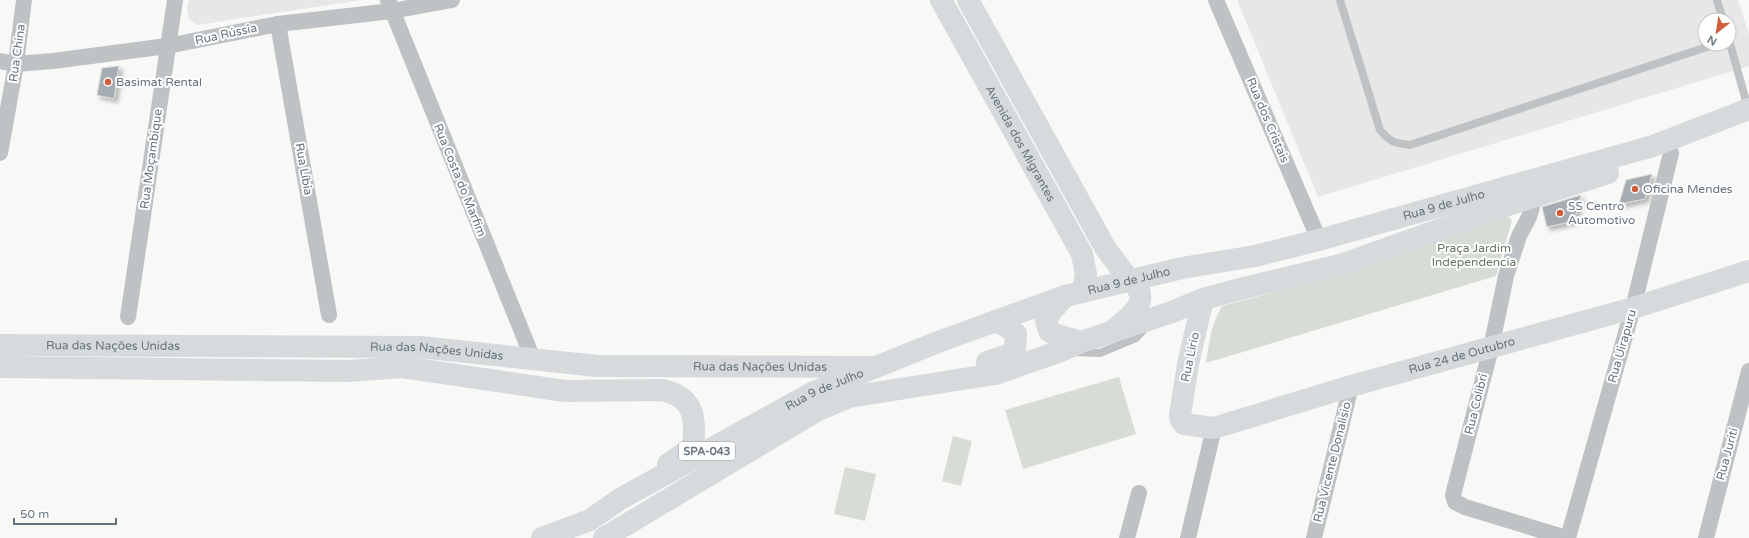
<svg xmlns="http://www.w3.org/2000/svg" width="1749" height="538" viewBox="0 0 1749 538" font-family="'Varela Round',sans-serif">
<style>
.built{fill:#e6e7e6;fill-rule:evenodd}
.green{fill:#d8dcd6}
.building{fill:#a6adb2;stroke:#dadad8;filter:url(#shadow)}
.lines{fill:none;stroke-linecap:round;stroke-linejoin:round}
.lane{stroke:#bec2c5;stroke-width:8}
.street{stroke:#bec2c5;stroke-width:16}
.secondary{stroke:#d6dadd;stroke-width:22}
.primary{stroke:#d6dadd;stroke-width:22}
.poi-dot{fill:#d05d3e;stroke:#fff;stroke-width:1.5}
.labels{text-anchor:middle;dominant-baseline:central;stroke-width:4;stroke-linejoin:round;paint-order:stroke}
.shield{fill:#fff;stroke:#949ea4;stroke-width:1}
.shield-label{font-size:11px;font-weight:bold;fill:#66747d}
.street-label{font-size:12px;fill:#66747d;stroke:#fff}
.poi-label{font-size:12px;fill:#66747d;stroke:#fff;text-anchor:start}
.park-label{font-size:12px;fill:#687665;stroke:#fff}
</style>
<defs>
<filter id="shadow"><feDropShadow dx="3.5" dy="3.5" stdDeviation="2" flood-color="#0004"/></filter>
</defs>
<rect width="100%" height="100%" fill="#f8f8f6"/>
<g class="built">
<polygon points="189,0 362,0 197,25 189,19 187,8"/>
<path d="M1237,0H1738L1749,34V66L1318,197ZM1705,20H1729V44H1705Z"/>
</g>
<g class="green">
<path d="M1507,215L1512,221L1496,276L1206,363C1209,343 1211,324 1222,306L1350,272Z"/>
<polygon points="1119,377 1136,434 1023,469 1005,410"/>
<polygon points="953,436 972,441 961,486 942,481"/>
<polygon points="845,467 876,474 865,521 834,514"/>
</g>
<g class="building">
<polygon points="119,66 114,99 97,95 102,68"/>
<polygon points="1652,174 1645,199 1619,204 1626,180"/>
<polygon points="1581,195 1574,221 1547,227 1542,207"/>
</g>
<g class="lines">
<g class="lane">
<path d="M1340,0L1380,130C1390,142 1394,143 1410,145L1716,44"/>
<polyline points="1717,0 1723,20"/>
<polyline points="1729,40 1748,108"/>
<polyline points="1075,352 1100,353 1136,338 1146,327"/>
</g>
<g class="street">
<polyline points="388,0 533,359"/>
<polyline points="1216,0 1319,240"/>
<polyline points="278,24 329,315"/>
<polyline points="0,61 16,64 53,61 167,46 278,24 392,11 452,0"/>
<polyline points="0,153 16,64 24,0"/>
<polyline points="1535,196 1529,217 1519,236 1506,276 1491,348 1453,495 1455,502 1465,507 1566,538"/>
<polyline points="128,317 175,0"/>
<polyline points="1127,538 1139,493"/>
<polyline points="1188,538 1214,428"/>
<polyline points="1314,538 1351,386"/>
<polyline points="1568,538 1633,308 1671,153"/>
<polyline points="1706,538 1749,371"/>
</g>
<g class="secondary">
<path id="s1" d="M941,0L1082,254L1086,274L1083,291"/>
<polyline points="968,0 1106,249 1130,281"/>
<path id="s2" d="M1203,299L1188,364L1180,415L1181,420L1184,424L1214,428L1351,386L1633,308L1749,271"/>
<path id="s3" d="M0,345L420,347L597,366L874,367"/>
<path d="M0,367L349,371L402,367L565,391L663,390C695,398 696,418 693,447L668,464"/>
</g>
<g class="primary">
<polyline points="1065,296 1050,313 1046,321 1049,331 1054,334 1081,342"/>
<path d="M1116,328C1131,316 1154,299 1130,281"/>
<polyline points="987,362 1008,355 1015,350 1016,334 1009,328 996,321"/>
<path id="s4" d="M542,538L590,520L620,499L814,392L938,342L1065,296L1182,268L1255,256L1319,240L1653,146L1749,109"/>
<polyline points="604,538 818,410 849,397 995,374 1061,351 1081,342 1172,312 1203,299 1248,287 1340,265 1511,204 1608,173"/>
</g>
</g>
<g class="poi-dot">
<circle cx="108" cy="82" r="4"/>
<circle cx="1635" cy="189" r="4"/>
<circle cx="1560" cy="213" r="4"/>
</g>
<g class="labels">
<rect class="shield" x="679" y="442" width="56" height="18" rx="3"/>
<g class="shield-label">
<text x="707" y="451">SPA-043</text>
</g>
<g class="street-label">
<text transform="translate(226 34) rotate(-12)">Rua Rússia</text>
<text transform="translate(17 53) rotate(-82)">Rua China</text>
<text transform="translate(1268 120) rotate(67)">Rua dos Cristais</text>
<text stroke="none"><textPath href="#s1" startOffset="164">Avenida dos Migrantes</textPath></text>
<text transform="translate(151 159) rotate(-82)">Rua Moçambique</text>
<text transform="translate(304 169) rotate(80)">Rua Líbia</text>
<text transform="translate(460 180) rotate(68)">Rua Costa do Marfim</text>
<text stroke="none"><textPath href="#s4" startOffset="968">Rua 9 de Julho</textPath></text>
<text stroke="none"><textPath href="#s4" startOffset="644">Rua 9 de Julho</textPath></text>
<text stroke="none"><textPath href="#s3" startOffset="113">Rua das Nações Unidas</textPath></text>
<text transform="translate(1622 346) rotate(-74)">Rua Uirapuru</text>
<text stroke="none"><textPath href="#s3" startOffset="437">Rua das Nações Unidas</textPath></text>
<text stroke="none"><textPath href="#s2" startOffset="417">Rua 24 de Outubro</textPath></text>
<text transform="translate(1190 357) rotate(-78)">Rua Lirio</text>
<text stroke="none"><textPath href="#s3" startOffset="761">Rua das Nações Unidas</textPath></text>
<text stroke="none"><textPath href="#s4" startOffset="320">Rua 9 de Julho</textPath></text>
<text transform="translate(1476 404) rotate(-76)">Rua Colibri</text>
<text transform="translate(1727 454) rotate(-75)">Rua Juriti</text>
<text transform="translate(1332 462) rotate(-76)">Rua Vicente Donalisio</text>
</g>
<g class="poi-label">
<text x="116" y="82">Basimat Rental</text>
<text x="1643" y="189">Oficina Mendes</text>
<text x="1568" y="206">SS Centro<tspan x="1568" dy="14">Automotivo</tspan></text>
</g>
<g class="park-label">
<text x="1474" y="248">Praça Jardim<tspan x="1474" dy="14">Independencia</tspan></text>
</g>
</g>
<g transform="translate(1717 32) rotate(210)"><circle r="19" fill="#ffffff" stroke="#c2c7cb"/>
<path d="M0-3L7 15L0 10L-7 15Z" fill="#d05d3e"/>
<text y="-6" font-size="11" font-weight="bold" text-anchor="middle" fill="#66747d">N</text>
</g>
<path d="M14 518v6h102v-6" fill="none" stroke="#66747d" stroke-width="2"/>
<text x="20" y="518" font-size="12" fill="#66747d" stroke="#ffffff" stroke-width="3" paint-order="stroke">50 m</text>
</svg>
